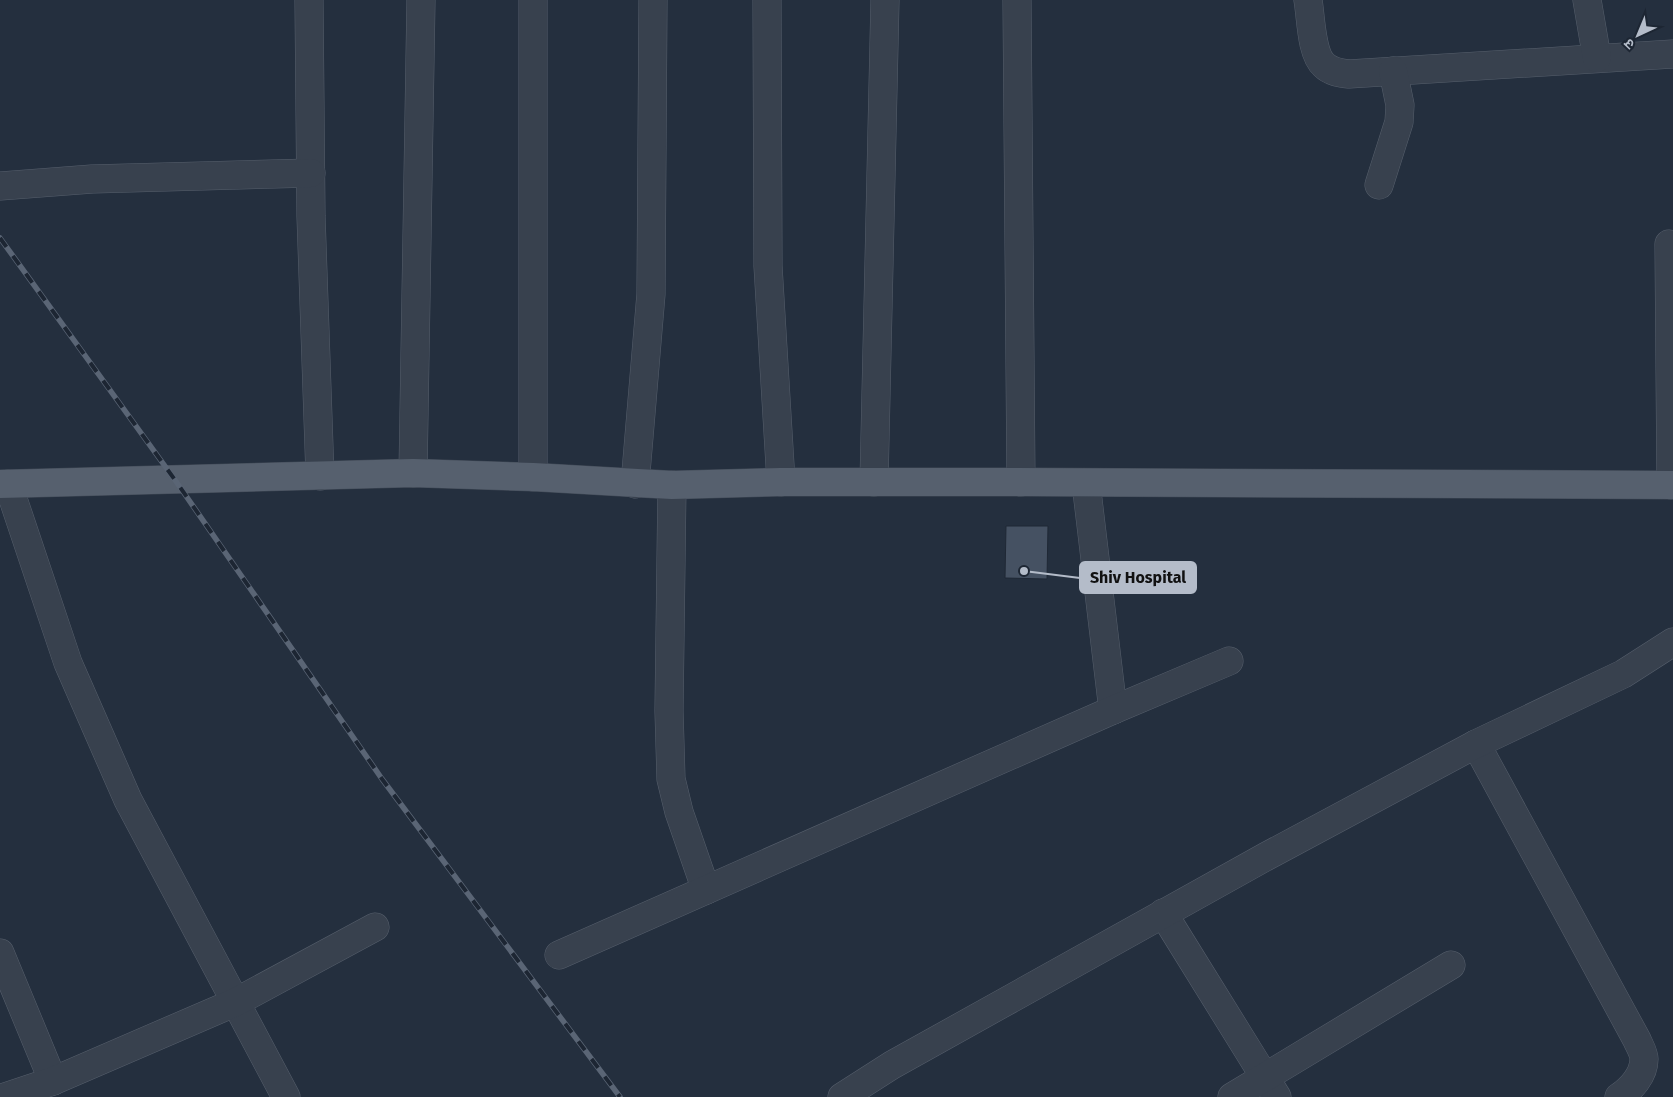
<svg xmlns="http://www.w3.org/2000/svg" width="1673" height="1097" viewBox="0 0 1673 1097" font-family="'Fira Sans','Noto Sans Devanagari',sans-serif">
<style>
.building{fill:#455162;stroke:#1f2835}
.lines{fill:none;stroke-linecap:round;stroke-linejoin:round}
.minor-casing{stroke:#565f6c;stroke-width:29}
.major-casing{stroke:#414a57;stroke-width:29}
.minor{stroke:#38414e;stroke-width:28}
.major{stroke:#56606e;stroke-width:28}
.rail-casing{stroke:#5a6575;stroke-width:5.5}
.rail{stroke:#1d2633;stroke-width:4;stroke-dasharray:11;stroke-linecap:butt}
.leader{fill:none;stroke:#b4bcc9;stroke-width:2}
.callout-dot{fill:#b4bcc9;stroke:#1d2633;stroke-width:2}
.callout{fill:#b4bcc9;stroke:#b4bcc9;stroke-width:2}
.callout-label{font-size:16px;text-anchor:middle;font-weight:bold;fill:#111}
</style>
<rect width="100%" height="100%" fill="#242f3e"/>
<polygon class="building" points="1006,526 1048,526 1047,579 1005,578"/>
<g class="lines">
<g class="minor-casing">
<g id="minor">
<polyline points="309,0 311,216 320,476"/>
<polyline points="767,0 768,266 781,482"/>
<polyline points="1017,0 1021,482"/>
<path d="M1308,0C1311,17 1311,54 1324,65C1331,72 1340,73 1349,74L1673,54"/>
<polyline points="1587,0 1597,58"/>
<polyline points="1379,185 1399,122 1400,105 1393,71"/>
<polyline points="0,186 92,179 311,173"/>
<polyline points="1669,244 1671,485"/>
<polyline points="413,473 421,0"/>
<polyline points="533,477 533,0"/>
<polyline points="874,482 885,0"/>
<polyline points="1086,483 1113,710"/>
<polyline points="8,484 68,663 128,800 286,1097"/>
<polyline points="635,484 651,294 653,0"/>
<polyline points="672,485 669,711 671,779 679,812 706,890"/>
<path d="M1476,744L1637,1040C1639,1045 1644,1053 1644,1059C1644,1075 1631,1089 1619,1097"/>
<polyline points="1163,913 1277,1097"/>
<polyline points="0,953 53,1081"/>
<polyline points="559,955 1113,710 1229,661"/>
<polyline points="5,1097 53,1081 236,1002 375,927"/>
<polyline points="842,1097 892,1065 1267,856 1476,744 1623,674 1673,642"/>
<polyline points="1232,1097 1451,965"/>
</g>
</g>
<g class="major-casing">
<polyline id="major" points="0,484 413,473 533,477 672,485 781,482 1021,482 1673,485"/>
</g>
<use href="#minor" class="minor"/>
<use href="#major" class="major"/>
<g class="rail-casing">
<polyline id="rail" points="0,238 175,480 382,779 620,1097"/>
</g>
<use href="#rail" class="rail"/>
</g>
<path class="leader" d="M1024 571L1080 578"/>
<circle class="callout-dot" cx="1024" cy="571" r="5"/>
<rect class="callout" x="1080" y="562" width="116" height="31" rx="5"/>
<g class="callout-label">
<text x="1138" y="583">Shiv Hospital</text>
</g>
<g transform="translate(1638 35) rotate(224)" stroke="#1d2633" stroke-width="4" paint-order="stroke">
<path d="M0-4L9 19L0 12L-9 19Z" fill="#b4bcc9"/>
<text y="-8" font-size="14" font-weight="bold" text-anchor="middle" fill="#b4bcc9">उ</text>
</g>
</svg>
